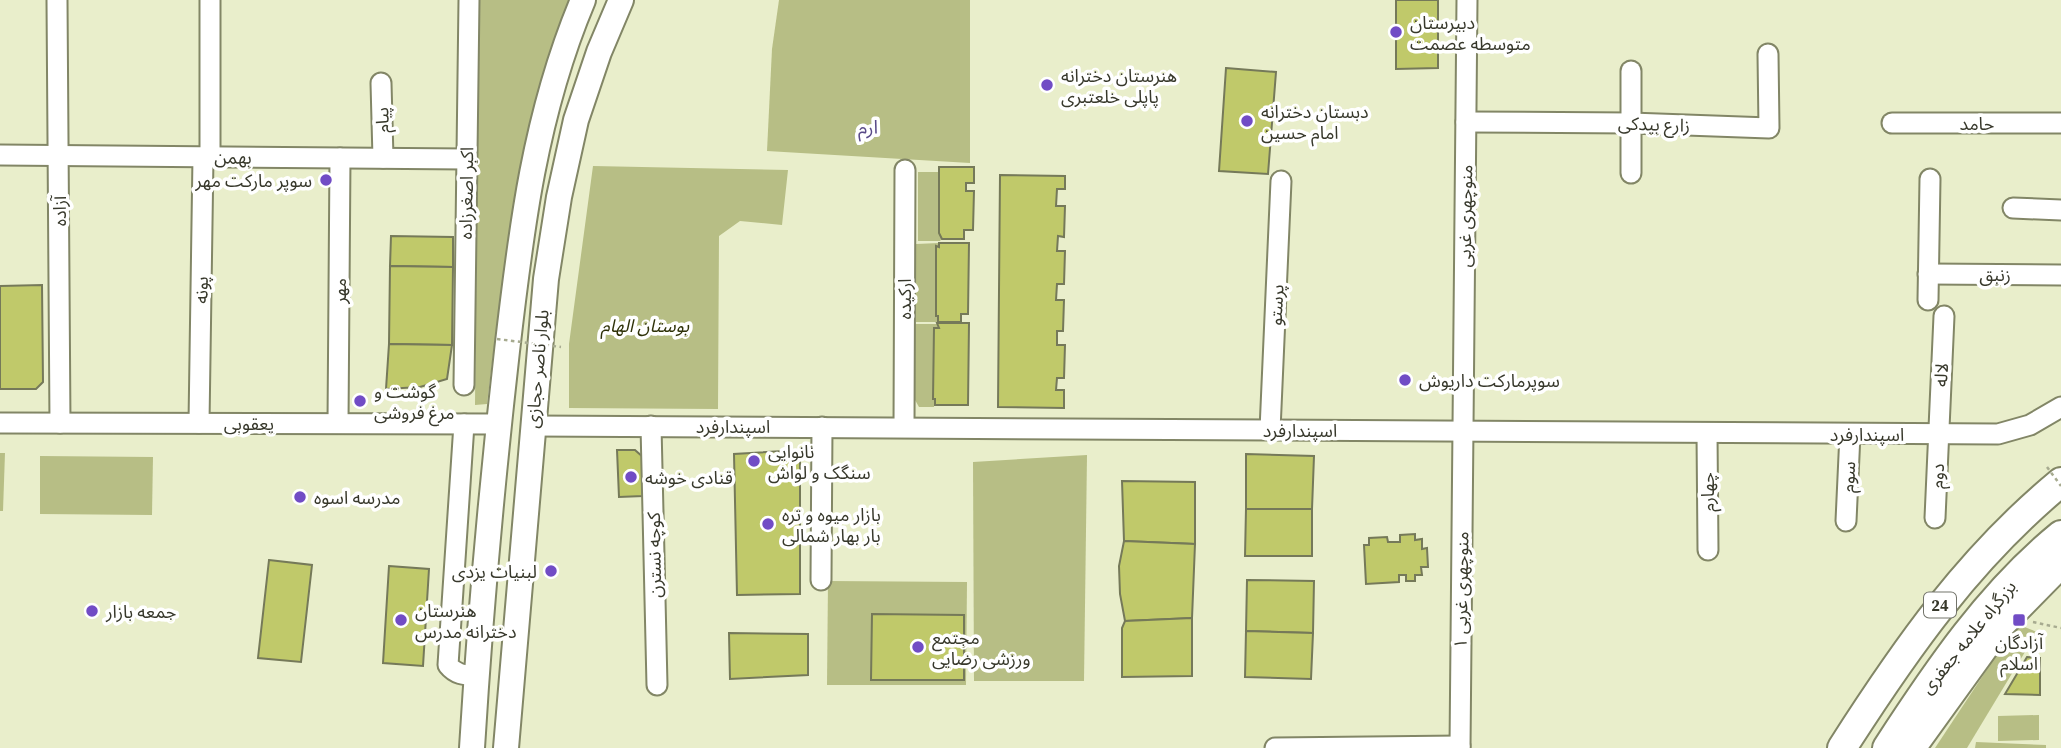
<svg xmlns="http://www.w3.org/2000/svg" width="2061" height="748" viewBox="0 0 2061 748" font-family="'Source Serif 4','Noto Sans Arabic',serif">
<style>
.green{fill:#b7be85}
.building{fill:#c0c96a;stroke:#757959;stroke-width:2}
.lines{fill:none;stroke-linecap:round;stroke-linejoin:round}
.minor-casing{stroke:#828666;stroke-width:23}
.major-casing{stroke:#828666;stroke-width:28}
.highway-casing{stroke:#828666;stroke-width:32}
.path{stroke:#a7ab90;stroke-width:2.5;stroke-dasharray:3.5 3.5;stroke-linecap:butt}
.minor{stroke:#fff;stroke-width:19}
.major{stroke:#fff;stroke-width:24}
.highway{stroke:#fff;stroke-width:28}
.path-bridge{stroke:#a7ab90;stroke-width:2.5;stroke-dasharray:3.5 3.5;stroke-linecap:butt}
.poi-dot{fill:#714cc5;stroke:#fff;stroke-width:2.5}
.labels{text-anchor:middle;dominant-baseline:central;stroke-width:7;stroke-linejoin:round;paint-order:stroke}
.shield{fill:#fff;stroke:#73746b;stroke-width:2}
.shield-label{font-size:16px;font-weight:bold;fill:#37382b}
.poi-label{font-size:18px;fill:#37382b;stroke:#fff;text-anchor:start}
.street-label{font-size:18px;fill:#37382b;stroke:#fff}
.park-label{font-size:18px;font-style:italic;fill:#2f3209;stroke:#fff}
.neighbourhood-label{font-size:19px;fill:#594a88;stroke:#fff}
</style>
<rect width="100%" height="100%" fill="#e9eecb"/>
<g class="green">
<path d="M479,0H571C562,23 551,46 544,70C512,179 501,292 487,404L475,405Z"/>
<polygon points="779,0 970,0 970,163 767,151 772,49"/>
<polygon points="593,166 788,170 782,225 740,221 719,236 718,409 569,408 569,344"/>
<polygon points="918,172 939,172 939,232 943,237 940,241 918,241"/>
<polygon points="939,243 939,247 936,247 936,316 938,316 938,322 916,322 916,244"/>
<polygon points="915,324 938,324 939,328 934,329 934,407 919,407 915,400"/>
<polygon points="0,453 5,453 3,511 0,511"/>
<polygon points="1087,455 1084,681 974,681 973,462"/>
<polygon points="40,456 153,457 152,515 40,514"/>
<polygon points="828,581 967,582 966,685 827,685"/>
<polygon points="2017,624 2037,632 1967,748 1935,748"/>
<polygon points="2039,715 2039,740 1998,741 1998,716"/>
<polygon points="1976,742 2046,745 2046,748 1975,748"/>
</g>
<g class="building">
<polygon points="1396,0 1438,0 1438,68 1396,69"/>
<polygon points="1226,68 1276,72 1268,174 1219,171"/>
<polygon points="939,167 974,167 974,183 966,183 966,191 974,191 973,230 964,230 964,239 942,239 939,233"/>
<polygon points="1000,175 1065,176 1065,189 1057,189 1056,206 1065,206 1064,237 1058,236 1057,251 1065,251 1064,284 1057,284 1056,300 1064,300 1063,331 1057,331 1057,345 1065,345 1064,378 1057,378 1056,390 1064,390 1064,408 998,407"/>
<polygon points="391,236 453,237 453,267 390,266"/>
<polygon points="939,243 969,243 968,314 961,314 961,322 938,322 938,316 936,316 936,246 939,247"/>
<polygon points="390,266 453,267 452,345 389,344"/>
<polygon points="42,285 43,382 36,389 0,389 0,286"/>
<polygon points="937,323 969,323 968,405 935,405 935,399 933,399 934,328 939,328"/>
<polygon points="389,344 452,345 447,379 420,387 386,389"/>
<polygon points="617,450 635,450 644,458 643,496 619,497"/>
<polygon points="800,450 800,594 737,595 734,454"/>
<polygon points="1246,454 1314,456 1312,509 1246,509"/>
<polygon points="1122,481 1195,482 1195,544 1124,541"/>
<polygon points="1246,509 1312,509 1312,556 1245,556"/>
<polygon points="1415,534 1415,540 1422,539 1422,549 1427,548 1428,567 1421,567 1422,575 1415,575 1415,581 1406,581 1406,575 1399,575 1399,582 1366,584 1364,545 1369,545 1369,538 1387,537 1388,542 1400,542 1400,535"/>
<polygon points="1124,541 1195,544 1192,618 1125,621 1120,594 1119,566"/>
<polygon points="269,560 312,565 301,662 258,658"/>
<polygon points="389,566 429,569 423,666 383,663"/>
<polygon points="1247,580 1314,581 1313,633 1246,631"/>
<polygon points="872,614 964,615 964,680 871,680"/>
<polygon points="1192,618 1192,676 1122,677 1122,628 1125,621"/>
<polygon points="1246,631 1313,633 1311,679 1245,677"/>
<polygon points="729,633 808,634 808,675 730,679"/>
<polygon points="2027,657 2040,658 2040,695 2005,694"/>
</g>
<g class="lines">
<g class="minor-casing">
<g id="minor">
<polyline points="57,0 60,423"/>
<polyline points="210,0 210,157"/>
<polyline points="381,83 383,158"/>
<polyline points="1466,122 1631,123 1769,128 1768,54"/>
<polyline points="1892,123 2061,123"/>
<polyline points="0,155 466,159"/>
<polyline points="1631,173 1631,71"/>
<polyline points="2013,208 2061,210"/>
<polyline points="1928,274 2061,275"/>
<polyline points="1928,300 1930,179"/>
<polyline points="464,385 469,0"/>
<polyline points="0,423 498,424"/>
<polyline points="199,423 203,157"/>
<polyline points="338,423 340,158"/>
<path d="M464,424L448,665C456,675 465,675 478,676"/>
<polyline points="532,426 1998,434 2030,425 2061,407"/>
<polyline points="651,426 657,685"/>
<polyline points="904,427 905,170"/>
<polyline points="1270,430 1281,181"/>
<polyline points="1707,433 1708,550"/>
<polyline points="1935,518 1944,316"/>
<polyline points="1846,521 1850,434"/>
<polyline points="821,580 822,427"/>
<polyline points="1275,748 1460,746"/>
<polyline points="1460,748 1467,0"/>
</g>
</g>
<g class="major-casing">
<g id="major">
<path d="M472,748C480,616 492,483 507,351C521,229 535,114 583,0"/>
<polyline points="506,748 546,279 559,197 576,120 599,52 621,0"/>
</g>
</g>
<g class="highway-casing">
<g id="highway">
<path d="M1842,748C1906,648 1969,558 2061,482"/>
<path d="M1887,748C1937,671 1990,593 2061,535"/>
<polyline points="1911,748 1999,626 2061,563"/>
</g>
</g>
<polyline class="path" points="2033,622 2061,628"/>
<use href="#minor" class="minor"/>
<use href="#major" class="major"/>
<use href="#highway" class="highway"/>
<g class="path-bridge">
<polyline points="497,339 561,347"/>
<polyline points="2047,467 2061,486"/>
</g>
</g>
<g class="poi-dot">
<circle cx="1396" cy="32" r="7"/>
<circle cx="1047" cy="85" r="7"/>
<circle cx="1247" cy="121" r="7"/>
<circle cx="326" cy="180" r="7"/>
<circle cx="1405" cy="380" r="7"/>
<circle cx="360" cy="401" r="7"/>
<circle cx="754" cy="461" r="7"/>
<circle cx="631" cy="477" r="7"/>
<circle cx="300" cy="497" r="7"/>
<circle cx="768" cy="524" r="7"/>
<circle cx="551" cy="571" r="7"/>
<circle cx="92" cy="611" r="7"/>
<circle cx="401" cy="620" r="7"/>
<rect x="2012" y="613" width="14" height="14" rx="3.5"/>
<circle cx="918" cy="647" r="7"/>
</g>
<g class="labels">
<rect class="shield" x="1924" y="592.5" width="32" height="25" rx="5"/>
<g class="shield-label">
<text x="1940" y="605">24</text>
</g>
<g class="poi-label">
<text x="1410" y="22">دبیرستان<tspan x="1410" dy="21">متوسطه عصمت</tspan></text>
<text x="1061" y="75">هنرستان دخترانه<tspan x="1061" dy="21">پاپلی خلعتبری</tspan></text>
<text x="1261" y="111">دبستان دخترانه<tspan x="1261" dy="21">امام حسین</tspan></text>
<text x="312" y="180" text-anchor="end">سوپر مارکت مهر</text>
<text x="1419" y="380">سوپرمارکت داریوش</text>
<text x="374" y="391">گوشت و<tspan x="374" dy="21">مرغ فروشی</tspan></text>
<text x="768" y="451">نانوایی<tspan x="768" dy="21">سنگک و لواش</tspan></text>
<text x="645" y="477">قنادی خوشه</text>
<text x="314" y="497">مدرسه اسوه</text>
<text x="782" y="514">بازار میوه و تره<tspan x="782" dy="21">بار بهار شمالی</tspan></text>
<text x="537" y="571" text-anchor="end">لبنیات یزدی</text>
<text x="415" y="610">هنرستان<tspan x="415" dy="21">دخترانه مدرس</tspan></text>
<text x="106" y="611">جمعه‌ بازار</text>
<text x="932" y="637">مجتمع<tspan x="932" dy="21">ورزشی رضایی</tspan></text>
<text x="2019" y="642" text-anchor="middle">آزادگان<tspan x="2019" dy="21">اسلام</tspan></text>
</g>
<g class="street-label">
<text transform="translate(382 120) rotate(-92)">پیام</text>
<text x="1977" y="123">حامد</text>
<text transform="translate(1654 124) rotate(2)">زارع بیدکی</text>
<text transform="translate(233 157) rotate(1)">بهمن</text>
<text transform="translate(466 193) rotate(-89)">اکبر اصغرزاده</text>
<text transform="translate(59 211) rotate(-90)">آزاده</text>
<text transform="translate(1465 216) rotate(-89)">منوچهری غربی</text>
<text x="1995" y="274">زنبق</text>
<text transform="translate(201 290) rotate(-89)">پونه</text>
<text transform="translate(339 291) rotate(-90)">مهر</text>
<text transform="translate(904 299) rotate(-90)">ارکیده</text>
<text transform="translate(1276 305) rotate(-87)">پرستو</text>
<text transform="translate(537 369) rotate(-85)">بلوار ناصر حجازی</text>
<text transform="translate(1941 375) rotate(-87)">لاله</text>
<text x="249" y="423">یعقوبی</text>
<text x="733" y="426">اسپندارفرد</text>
<text x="1300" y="430">اسپندارفرد</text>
<text x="1867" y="434">اسپندارفرد</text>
<text transform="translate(1937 476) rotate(-88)">دوم</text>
<text transform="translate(1848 477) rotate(-87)">سوم</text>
<text transform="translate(1707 492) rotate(-90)">چهارم</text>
<text transform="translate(654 555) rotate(-91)">کوچه نسترن</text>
<text transform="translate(1461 590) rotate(-89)">منوچهری غربی ۱</text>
<text transform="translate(1968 637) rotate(-51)">بزرگراه علامه جعفری</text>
</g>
<g class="park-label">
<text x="645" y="325">بوستان الهام</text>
</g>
<g class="neighbourhood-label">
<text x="868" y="127">ارم</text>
</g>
</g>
</svg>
